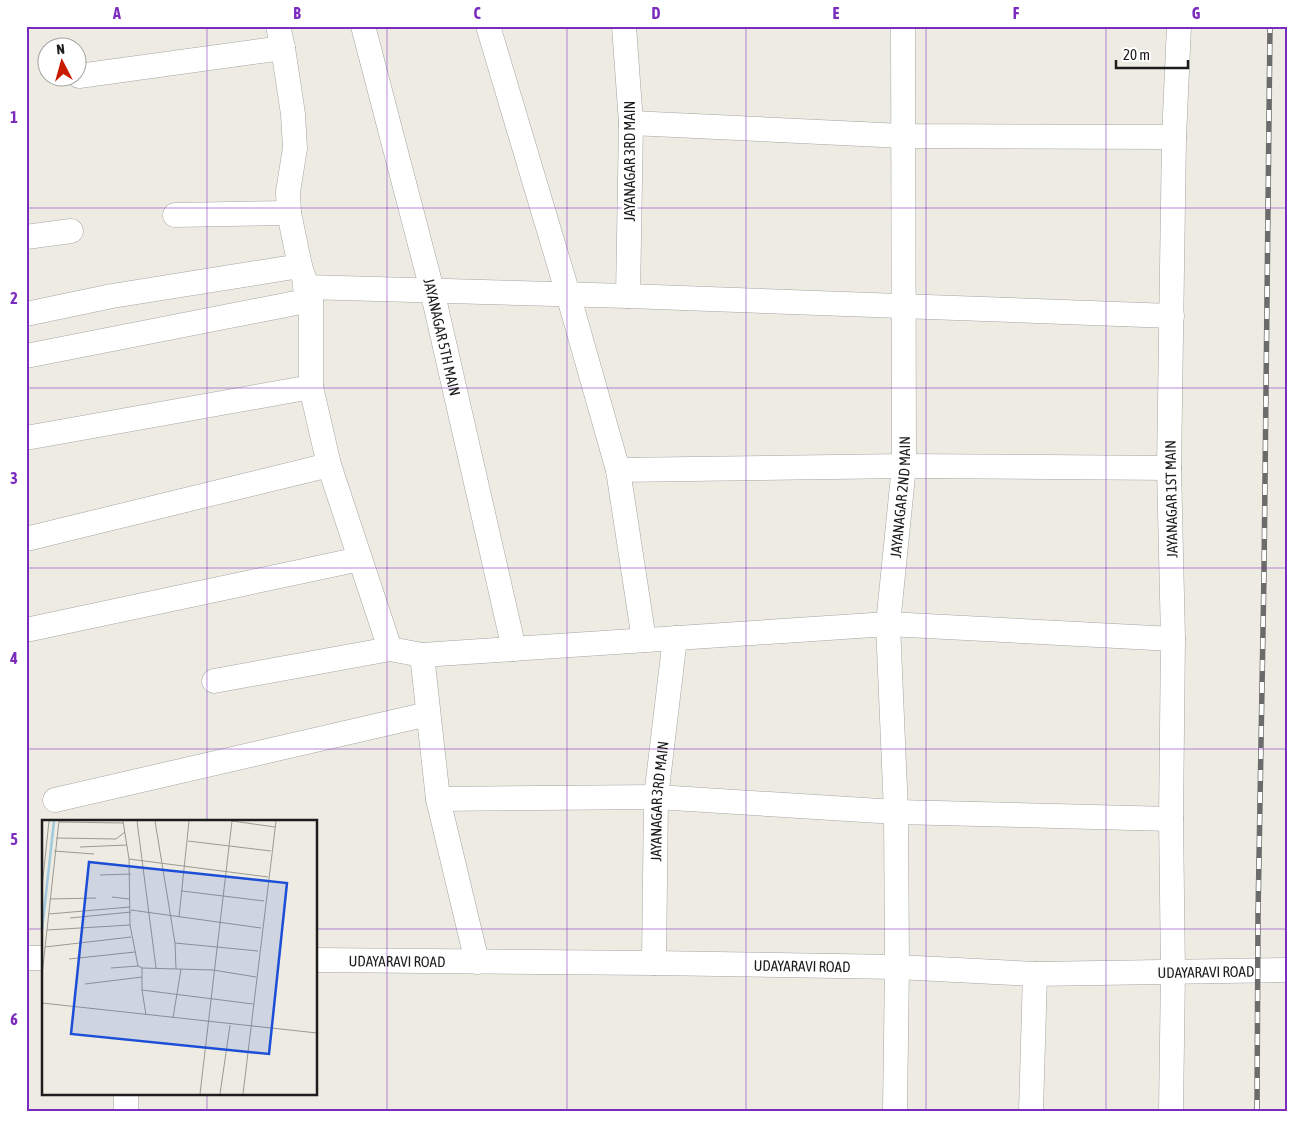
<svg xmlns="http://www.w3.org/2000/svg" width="1313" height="1137" viewBox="0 0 1313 1137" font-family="'Asap Condensed',sans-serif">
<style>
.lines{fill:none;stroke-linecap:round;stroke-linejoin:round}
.minor-casing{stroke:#a4a4a4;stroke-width:25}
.minor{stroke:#fff;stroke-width:24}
.rail-casing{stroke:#6b6b6b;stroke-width:5.5}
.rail{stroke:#fff;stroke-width:4;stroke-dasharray:11;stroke-linecap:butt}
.grid{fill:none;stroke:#7b2cbf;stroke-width:1;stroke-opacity:0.55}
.labels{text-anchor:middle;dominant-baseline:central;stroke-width:5;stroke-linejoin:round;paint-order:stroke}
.street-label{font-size:15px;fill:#1d1d1d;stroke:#fff}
.inset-river{fill:none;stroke:#a1c8dd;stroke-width:2.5}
.inset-road{fill:none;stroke:#9a9993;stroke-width:1}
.view{fill:#1d4ed8;fill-opacity:0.15;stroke:#1d4ed8;stroke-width:2.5}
.inset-edge{fill:none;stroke:#1d1d1d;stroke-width:2.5}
.neatline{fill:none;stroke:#7b2cbf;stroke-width:2}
.grid-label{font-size:16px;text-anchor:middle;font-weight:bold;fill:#7b2cbf}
</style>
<rect width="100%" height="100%" fill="#eeece2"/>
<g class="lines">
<g class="minor-casing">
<g id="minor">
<path id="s1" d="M363,26L432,290L514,649"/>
<polyline points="488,26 568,294 618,470 904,466 1169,468"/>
<polyline points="624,26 631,123 628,296"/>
<polyline points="79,76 283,48"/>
<polyline points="631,123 903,136 1174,137"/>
<polyline points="175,215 289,213"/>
<polyline points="26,237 71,231"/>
<polyline points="305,287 628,296 1172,316"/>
<polyline points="26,314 112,296 300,266"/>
<polyline points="26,356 311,300"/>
<polyline points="311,387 329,465 390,649 422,655 438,799 656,797 896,812 1171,819"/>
<polyline points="26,438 311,387 311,300 300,266 289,213 288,192 295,148 293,114 283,48 278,26"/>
<polyline points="618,470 644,640"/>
<polyline points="26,539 329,465"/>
<polyline points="26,630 360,559"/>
<polyline points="422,655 888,624 1173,639"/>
<polyline points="214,681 390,649"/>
<polyline points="438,799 477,962"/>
<polyline points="55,800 428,714"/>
<polyline points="26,958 44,958"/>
<path id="s2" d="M316,960L654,963L897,967L1035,974L1287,970"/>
<path id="s3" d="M654,963L656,797L675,638"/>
<polyline points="126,1093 126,1111"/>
<path id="s4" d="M895,1111L897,967L896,812L888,624L904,466L903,26"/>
<polyline points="1031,1111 1035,974"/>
<polyline points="1171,1111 1173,972 1171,819 1173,639 1169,468 1174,137 1179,26"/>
</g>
</g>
<use href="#minor" class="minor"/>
<g class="rail-casing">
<polyline id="rail" points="1257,1111 1258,916 1264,573 1270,26"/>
</g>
<use href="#rail" class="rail"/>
</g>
<path class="grid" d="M207,26V821M387,26V1111M567,26V1111M746,26V1111M926,26V1111M1106,26V1111M26,208H1287M26,388H1287M26,568H1287M26,749H1287M26,929H44M316,929H1287M207,1093V1111"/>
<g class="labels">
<g class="street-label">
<text transform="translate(629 161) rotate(-90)">JAYANAGAR 3RD MAIN</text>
<text stroke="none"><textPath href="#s1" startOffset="321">JAYANAGAR 5TH MAIN</textPath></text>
<text stroke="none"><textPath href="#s4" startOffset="615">JAYANAGAR 2ND MAIN</textPath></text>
<text transform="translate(1171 499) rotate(-91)">JAYANAGAR 1ST MAIN</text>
<text stroke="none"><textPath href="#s3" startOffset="162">JAYANAGAR 3RD MAIN</textPath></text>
<text stroke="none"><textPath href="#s2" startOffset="81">UDAYARAVI ROAD</textPath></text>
<text stroke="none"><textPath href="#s2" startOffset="486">UDAYARAVI ROAD</textPath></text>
<text stroke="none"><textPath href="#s2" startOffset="890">UDAYARAVI ROAD</textPath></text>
</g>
</g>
<g transform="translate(42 820)">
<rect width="275" height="275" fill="#eeece2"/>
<path class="inset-river" d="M0,110L12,1"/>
<path class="inset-road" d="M81,1L87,39M95,1L114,148M113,1L133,123L216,131M190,1L233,7M17,2L81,3M14,18L74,19L83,12M146,21L229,31M38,27L85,25M12,31L52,34M58,55L89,54M0,67L7,1M140,71L222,81M70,77L87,79M8,79L54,78M89,90L219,108M7,94L88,87M137,97L147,1M28,98L89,92M88,105L96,146L100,148V170L211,184M5,110L88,105L87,39L226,57M133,123L134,149M3,127L89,117M27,139L93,132M69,148L96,146M100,148L171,150L214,157M0,155L17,1M43,164L100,157M100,170L104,195M0,183L275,213M131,198L139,149M158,274L190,1M178,274L188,205M201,274L234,1"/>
<path class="view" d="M47,42L245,63L227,234L29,214Z"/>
<rect width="275" height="275" class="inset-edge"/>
</g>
<rect width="1313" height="1137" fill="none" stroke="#ffffff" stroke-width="55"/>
<g transform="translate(62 62) rotate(354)"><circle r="24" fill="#ffffff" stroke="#a5a5a5"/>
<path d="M0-4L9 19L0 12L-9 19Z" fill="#c91a00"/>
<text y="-8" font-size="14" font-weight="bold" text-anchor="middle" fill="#1d1d1d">N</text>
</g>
<path d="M1116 60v8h72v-8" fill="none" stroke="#1d1d1d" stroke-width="2.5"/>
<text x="1123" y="60" font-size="15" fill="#1d1d1d" stroke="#ffffff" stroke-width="4" paint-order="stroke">20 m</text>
<rect x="28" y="28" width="1258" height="1082" class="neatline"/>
<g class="grid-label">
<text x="117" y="19">A</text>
<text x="297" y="19">B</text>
<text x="477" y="19">C</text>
<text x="656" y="19">D</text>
<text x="836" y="19">E</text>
<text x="1016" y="19">F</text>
<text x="1196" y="19">G</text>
<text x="14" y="123">1</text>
<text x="14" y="304">2</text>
<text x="14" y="484">3</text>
<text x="14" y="664">4</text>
<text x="14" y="845">5</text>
<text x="14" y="1025">6</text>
</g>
</svg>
